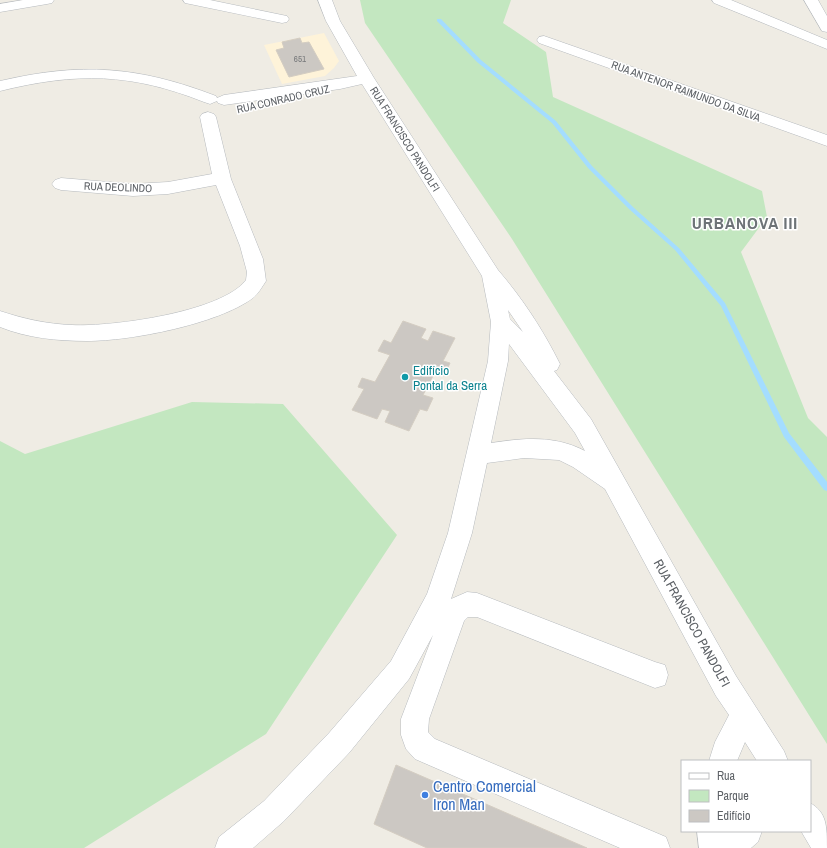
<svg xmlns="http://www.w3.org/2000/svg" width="827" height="848" viewBox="0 0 827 848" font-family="'Archivo Narrow',sans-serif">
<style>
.commercial{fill:#fef3d9}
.green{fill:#c3e7c0}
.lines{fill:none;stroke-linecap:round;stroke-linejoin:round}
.stream{fill:#a4ddff;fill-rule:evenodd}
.building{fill:#ccc8c3;stroke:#d4cdc2}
.minor-casing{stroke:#b6babe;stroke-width:1}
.minor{fill:#fff;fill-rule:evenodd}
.culture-dot{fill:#0f9aa8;stroke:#fff;stroke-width:1.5}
.shop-dot{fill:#3f7fe0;stroke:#fff;stroke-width:1.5}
.labels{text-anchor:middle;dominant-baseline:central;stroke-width:3;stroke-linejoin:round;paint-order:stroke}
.far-number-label{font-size:9px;fill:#787a7c}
.far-street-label{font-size:11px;fill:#5c6065;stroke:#fff}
.culture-label{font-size:13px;fill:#0d838f;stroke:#fff;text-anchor:start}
.street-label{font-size:13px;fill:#5c6065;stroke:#fff}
.near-shop-label{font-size:16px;fill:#366cbe;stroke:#fff;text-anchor:start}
.district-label{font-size:17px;font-weight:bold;letter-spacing:1px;fill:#6d7377;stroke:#fff}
</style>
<rect width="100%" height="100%" fill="#efece4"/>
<polygon class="commercial" points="324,33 339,61 334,68 325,76 282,84 264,45"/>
<g class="green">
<polygon points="360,0 511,0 503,23 546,52 553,97 762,191 767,217 741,252 808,418 827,437 827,744 512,239 365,23"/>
<polygon points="192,402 283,404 397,535 266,734 84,848 0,848 0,441 25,454"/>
</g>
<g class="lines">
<polygon class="stream" points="437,19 441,19 481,60 556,121 592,166 633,207 679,248 725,303 789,433 827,482 827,491 824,490 784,437 721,306 675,250 629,209 588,168 552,123 477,62 437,21"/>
</g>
<g class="building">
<polygon points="300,38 302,43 309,42 324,69 289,77 276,50 284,48 282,42"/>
<polygon points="403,321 426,329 421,338 428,341 433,331 455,338 443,361 450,363 444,376 435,372 423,395 433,398 427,411 420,409 409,431 385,422 390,411 382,409 377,419 352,410 364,389 358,387 362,378 375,382 390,355 378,351 384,340 391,343"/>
<polygon points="396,765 587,848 427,848 374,824"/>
</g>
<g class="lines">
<g class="minor-casing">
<g id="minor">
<polygon points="23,0 54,0 52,3 47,4 0,12 0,4"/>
<polygon points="183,0 210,0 282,15 287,16 289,19 287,22 282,23 190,4 185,3"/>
<path d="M318,0H332L340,21L374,78L498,270C523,299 543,330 560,364L557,370L554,371L591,419L736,676L784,751L788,761H757L745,742L737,761H709L715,742L729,715L716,696L605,489L573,467L559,460L524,458L487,463L472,533L451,599L467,592L477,593L655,662L665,665L668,675L665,685L655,688L477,617H468L464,621L429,719L428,732L435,739L666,837L670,848H620L415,759L406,749L401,735V719L433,635L409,679L349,753L284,821L253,848H215L219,837L264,801L329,733L391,661L427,594L448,533L488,361L491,322L482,276L362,84L340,89L224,105L218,103L217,101L210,104L204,102C131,73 77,72 0,91V81C81,62 138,66 216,96L217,98L224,95L357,76L326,21ZM508,310L523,332L510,319ZM509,344L575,433L585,451C555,435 523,438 491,443L508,361Z"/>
<polygon points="712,0 731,0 827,40 827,49 714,3"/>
<polygon points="804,0 818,0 827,16 827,32 822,31"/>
<polygon points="544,36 827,135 827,146 539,43 537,40 539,37"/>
<path d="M208,112L214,114L216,117L231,179L263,259L266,281C262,287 258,294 253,298C218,324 131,341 87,341C58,341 27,338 0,327V311C24,319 47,324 72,325C112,327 222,312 246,280L247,272L240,246L216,185L168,194L133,196L61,190L55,188L52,184L55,180L61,178L133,184L168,182L212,174L200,117L202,114Z"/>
<path d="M810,803C827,812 827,827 827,848H811L801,831H810Z"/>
<polygon points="697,831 762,831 758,842 751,848 699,848"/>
</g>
</g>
<use href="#minor" class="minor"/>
</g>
<circle class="culture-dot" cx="405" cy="377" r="4"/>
<circle class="shop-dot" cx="425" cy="795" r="4"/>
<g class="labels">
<g class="far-number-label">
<text x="300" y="59">651</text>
</g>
<g class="far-street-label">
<text transform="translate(686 91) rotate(20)">RUA ANTENOR RAIMUNDO DA SILVA</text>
<text transform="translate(283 99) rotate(-13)">RUA CONRADO CRUZ</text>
<text transform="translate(405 139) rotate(58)">RUA FRANCISCO PANDOLFI</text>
<text transform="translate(118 187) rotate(2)">RUA DEOLINDO</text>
</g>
<g class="culture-label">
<text x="413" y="370">Edifício<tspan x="413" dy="15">Pontal da Serra</tspan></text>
</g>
<g class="street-label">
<text transform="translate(692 623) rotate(61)">RUA FRANCISCO PANDOLFI</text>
</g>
<g class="near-shop-label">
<text x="433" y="786">Centro Comercial<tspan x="433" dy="18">Iron Man</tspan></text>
</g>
<g class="district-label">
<text x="745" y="222">URBANOVA III</text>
</g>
</g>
<rect x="681" y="760" width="130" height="72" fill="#ffffff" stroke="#bebfc1"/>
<rect x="689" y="773" width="20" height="6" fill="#ffffff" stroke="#bebfc1"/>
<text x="717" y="780" font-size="12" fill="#5c6065">Rua</text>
<rect x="689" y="790" width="20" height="12" fill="#c3e7c0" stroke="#bebfc1"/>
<text x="717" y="800" font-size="12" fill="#5c6065">Parque</text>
<rect x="689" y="810" width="20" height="12" fill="#ccc8c3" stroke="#bebfc1"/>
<text x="717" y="820" font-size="12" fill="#5c6065">Edifício</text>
</svg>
